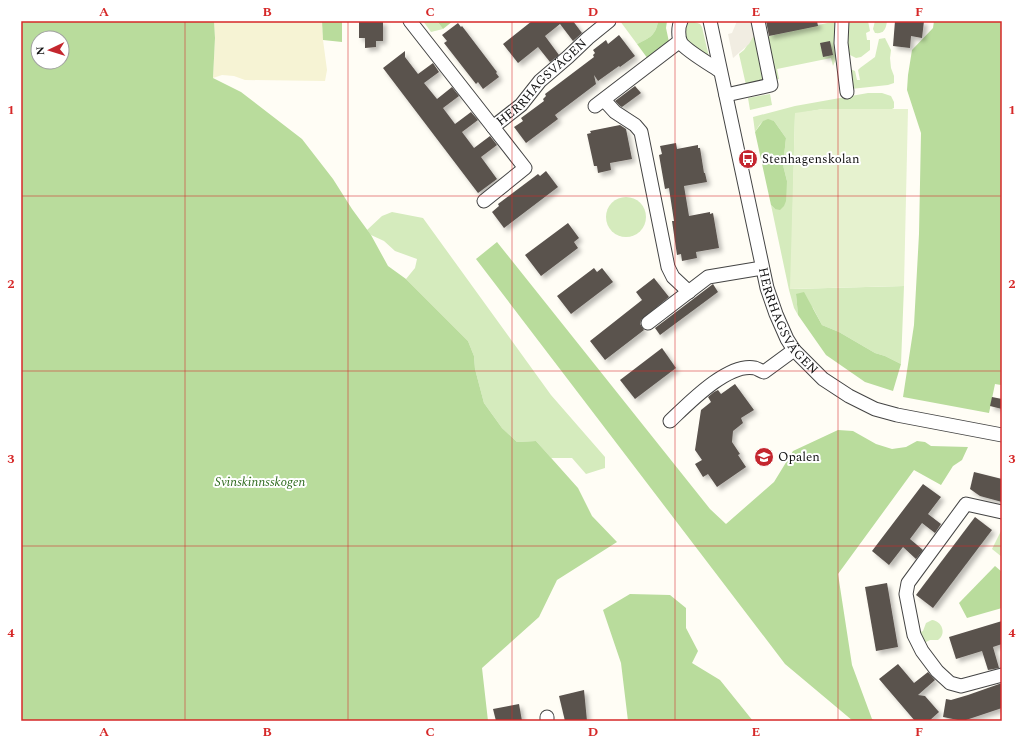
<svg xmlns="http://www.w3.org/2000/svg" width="1023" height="742" viewBox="0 0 1023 742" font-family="Spectral,serif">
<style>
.farmland{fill:#f6f3d4}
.green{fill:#d5ebbd}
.forest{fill:#b9dc9c;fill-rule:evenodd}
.pitch{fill:#e6f2cf}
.plaza{fill:#f1ede2}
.building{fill:#5a524d;filter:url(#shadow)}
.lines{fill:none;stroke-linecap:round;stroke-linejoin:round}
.minor-casing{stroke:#444;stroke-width:15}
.minor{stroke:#fff;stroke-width:13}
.grid{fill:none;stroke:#d62828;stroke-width:1;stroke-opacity:0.55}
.labels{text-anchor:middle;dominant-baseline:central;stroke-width:4;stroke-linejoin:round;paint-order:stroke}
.street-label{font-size:13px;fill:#111;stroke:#fff}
.poi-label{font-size:13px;fill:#111;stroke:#fff;text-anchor:start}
.park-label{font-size:13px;font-style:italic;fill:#2f6b1f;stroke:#fff}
.neatline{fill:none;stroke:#d62828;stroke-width:1.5}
.grid-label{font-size:13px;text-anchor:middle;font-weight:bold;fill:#d62828}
</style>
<defs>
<filter id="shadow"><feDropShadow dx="3.5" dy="3.5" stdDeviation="2" flood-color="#0004"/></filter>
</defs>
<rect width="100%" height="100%" fill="#fffdf5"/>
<polygon class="farmland" points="214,21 322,21 323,40 327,70 325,81 245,80 234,76 222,75 213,78 215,38"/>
<g class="green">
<polygon points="423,21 437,21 443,29 431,32"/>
<path d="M620,21H658C656,35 650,38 637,44Z"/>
<path d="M692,21L700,24L702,27L709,57C695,47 682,44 685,25Z"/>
<polygon points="836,21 837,57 833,66 831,58 777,69 779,79 774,80 765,37"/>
<polygon points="846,21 868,21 870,31 866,33 867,40 870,40 870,50 861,57 856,58 846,53"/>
<path d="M875,21H887C886,29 884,34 875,33L873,29Z"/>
<polygon points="756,32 768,80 746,85 739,54 744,50"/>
<polygon points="885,38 891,50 890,58 891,68 894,76 894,83 888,85 851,89 850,69 855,71 857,80 860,80 858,70 860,68 875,57 879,39"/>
<path d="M868,93H882L891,96L894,102V108L892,109H823L795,114L791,289L904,286L901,364L885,356L875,353L839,332L822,325L813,308L796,294L798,315L794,308L789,290L771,205L775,209L787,181L783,165L786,138L774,121C762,118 761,123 755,132L753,117L795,106Z"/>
<polygon points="770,94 772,105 750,110 748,98"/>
<circle cx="626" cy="217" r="20"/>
<polygon points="392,212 423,218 551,395 605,457 605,468 586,474 572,458 551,458 536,441 517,442 502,428 484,403 475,369 474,356 468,341 406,279 415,268 417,259 395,251 384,241 371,235 367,230 382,216"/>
<polygon points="1002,529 1002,557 992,549"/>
<path d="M932,620C942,621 947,634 938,640H930L924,643L918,633L923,631L926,623Z"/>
</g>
<g class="forest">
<path d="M21,21H214L215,38L213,78L241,92L302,139L333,179L352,209L371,235L388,266L406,279L468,341L474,356L475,369L484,403L502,428L517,442L536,441L578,488L592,516L617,542L557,580L539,617L482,668L488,721H21ZM38,38H62V62H38Z"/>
<polygon points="322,21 342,21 342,42 323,40"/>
<polygon points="437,21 453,21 443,29"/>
<path d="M658,21H667L666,28L669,42L648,59L637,44C650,38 656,35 658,21Z"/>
<polygon points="934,21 1002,21 1002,381 1001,385 995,384 989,413 903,397 914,325 919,234 921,133 907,90 908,75 912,50 933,28"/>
<polygon points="768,119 774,121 786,138 783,165 787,181 786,201 784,206 780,210 775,209 771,205 755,132 763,121"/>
<polygon points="497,242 710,509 726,524 774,482 793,451 838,430 853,431 876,444 892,449 906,447 917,441 925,442 931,446 968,447 962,460 953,466 941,485 914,470 838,574 852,665 872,719 876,721 853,721 785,664 476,259"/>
<polygon points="804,292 822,325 839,332 875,353 885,356 901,364 893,391 865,382 826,355 798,315 796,294"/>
<polygon points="995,566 1002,572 1002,608 967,618 959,603"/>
<polygon points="630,594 670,595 686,608 686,628 698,651 692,663 720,680 753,721 628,721 621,663 603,610"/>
</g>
<polygon class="pitch" points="823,109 908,109 904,286 790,289 795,113"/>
<polygon class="plaza" points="737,21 758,21 756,32 749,44 733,58 728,34 732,33"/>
<g class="building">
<polygon points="359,21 383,21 383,41 376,41 376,47 365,48 365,38 359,38"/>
<polygon points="532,21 573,21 582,33 573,41 560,24 545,36 559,55 550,62 538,47 518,63 503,44"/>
<polygon points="766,21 817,21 818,26 769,36"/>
<polygon points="895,21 924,21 922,38 911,36 910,48 893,46"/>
<polygon points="458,23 461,27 462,26 497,72 496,73 499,77 483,89 478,82 476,84 444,43 447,41 442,35"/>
<polygon points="619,35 635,56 620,67 619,66 598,81 594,75 596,84 555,115 558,119 526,143 514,127 523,121 521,118 544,101 543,99 546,96 545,94 594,57 593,55 595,53 593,50 606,40 608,44"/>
<polygon points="830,41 833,55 823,57 820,43"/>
<polygon points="405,51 405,57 418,74 433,63 439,72 424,83 437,99 452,87 459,96 443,108 455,124 471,112 478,120 462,132 474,148 490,136 497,145 481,157 497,179 478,193 383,68"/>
<polygon points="635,86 641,93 622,107 620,106 615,101"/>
<polygon points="620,125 626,129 632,159 610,163 611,170 598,173 597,166 594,166 587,134 591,133 590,131"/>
<polygon points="676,143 677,149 698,145 698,148 700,148 704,173 705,173 707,182 684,186 689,216 710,212 710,214 713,213 719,248 696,252 697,258 682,261 681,254 677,255 672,221 674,221 670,195 669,188 665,189 659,155 662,154 660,146"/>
<polygon points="546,171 558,187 504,228 492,212 499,206 498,204 538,174 540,176"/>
<polygon points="568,223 579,238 574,242 578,248 541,276 525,255"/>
<polygon points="594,268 597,272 602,268 613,282 571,314 557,296"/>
<polygon points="654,278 669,297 641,320 640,324 644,330 605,360 590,341 642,300 636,292"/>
<polygon points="713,284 718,292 660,335 655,328"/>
<polygon points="662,348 676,368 635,399 620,380"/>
<polygon points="735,384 754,410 741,418 743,423 733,431 732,442 740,454 738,455 746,467 717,487 708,474 703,477 695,464 702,460 695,450 701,410 711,402 708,397 714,392 718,390 721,394"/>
<polygon points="992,397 1002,399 1002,409 990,406"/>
<polygon points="974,472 1002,479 1002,502 980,496 970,489"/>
<polygon points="923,484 941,497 928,514 941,524 935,533 922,523 910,539 923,550 916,559 903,547 889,565 872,551"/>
<polygon points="975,517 992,530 933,608 916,595"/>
<polygon points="887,583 898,647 876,651 865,587"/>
<polygon points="1002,621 1002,644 993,647 999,668 988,670 982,651 956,659 949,637"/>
<polygon points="898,664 914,683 928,672 935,680 918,695 925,696 939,712 929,721 915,721 879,679"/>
<polygon points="1002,683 1002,708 963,721 943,717 946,699 951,700 968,695"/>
<polygon points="584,690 587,721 565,721 559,696"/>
<polygon points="519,704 522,721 496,721 493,709"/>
</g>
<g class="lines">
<g class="minor-casing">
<g id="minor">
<path id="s1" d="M410,21L493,127L521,105L540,81L568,57L588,38L609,21"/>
<path d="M681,21C678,27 678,37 681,43C687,51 711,65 720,71"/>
<path id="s2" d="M710,21L767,288L776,314L787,339L794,350L823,379L849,396L875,409L897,415L1002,435"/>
<polyline points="842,21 841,43 847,92"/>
<polyline points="726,95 771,85 758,21"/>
<polyline points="604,100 615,112 635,125 641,132 668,267 673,277 689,292"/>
<polyline points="595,106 680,41"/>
<polyline points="484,201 525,168 493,127"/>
<polyline points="648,323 708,277 762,268"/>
<path d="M670,421C688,404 728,362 755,368C758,369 761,371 764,372L794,350"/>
<polyline points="1002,512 966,504 908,583 906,594 914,635 922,651 937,671 950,683 961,686 1002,675"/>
<polyline points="547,717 547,721"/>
</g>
</g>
<use href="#minor" class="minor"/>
</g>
<path class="grid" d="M185,21V721M348,21V721M512,21V721M675,21V721M838,21V721M21,196H1002M21,371H1002M21,546H1002"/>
<defs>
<g id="bus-disc" transform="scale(1)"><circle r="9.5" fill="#c4262e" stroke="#fff"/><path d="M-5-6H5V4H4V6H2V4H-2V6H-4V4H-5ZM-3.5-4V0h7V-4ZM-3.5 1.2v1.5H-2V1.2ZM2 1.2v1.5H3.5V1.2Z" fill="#fff"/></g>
<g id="school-disc" transform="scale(1)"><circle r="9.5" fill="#c4262e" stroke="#fff"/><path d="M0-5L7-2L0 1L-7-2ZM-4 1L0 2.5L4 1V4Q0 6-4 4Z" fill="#fff"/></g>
</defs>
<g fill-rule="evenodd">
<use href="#bus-disc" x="748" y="159"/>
<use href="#school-disc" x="764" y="457"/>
</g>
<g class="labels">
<g class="street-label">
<text stroke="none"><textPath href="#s1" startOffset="201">HERRHAGSVÄGEN</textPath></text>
<text stroke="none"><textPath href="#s2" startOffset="312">HERRHAGSVÄGEN</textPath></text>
</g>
<g class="poi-label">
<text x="762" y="159">Stenhagenskolan</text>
<text x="778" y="457">Opalen</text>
</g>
<g class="park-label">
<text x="260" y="482">Svinskinnsskogen</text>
</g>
</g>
<rect width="1023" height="742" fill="none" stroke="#ffffff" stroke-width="44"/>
<g transform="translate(50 50) rotate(266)"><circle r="19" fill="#ffffff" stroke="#a0a0a0"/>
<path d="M0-3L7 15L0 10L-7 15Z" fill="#c4262e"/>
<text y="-6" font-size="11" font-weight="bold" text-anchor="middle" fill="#111111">N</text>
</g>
<rect x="22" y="22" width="979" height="698" class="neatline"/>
<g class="grid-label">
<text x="104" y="16">A</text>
<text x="267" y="16">B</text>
<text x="430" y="16">C</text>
<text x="593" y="16">D</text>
<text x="756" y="16">E</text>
<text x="919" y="16">F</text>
<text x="11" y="114">1</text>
<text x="1012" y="114">1</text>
<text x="11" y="288">2</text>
<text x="1012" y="288">2</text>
<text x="11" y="463">3</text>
<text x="1012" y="463">3</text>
<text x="11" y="637">4</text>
<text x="1012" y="637">4</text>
<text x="104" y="736">A</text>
<text x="267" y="736">B</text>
<text x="430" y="736">C</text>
<text x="593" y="736">D</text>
<text x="756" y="736">E</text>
<text x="919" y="736">F</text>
</g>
</svg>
